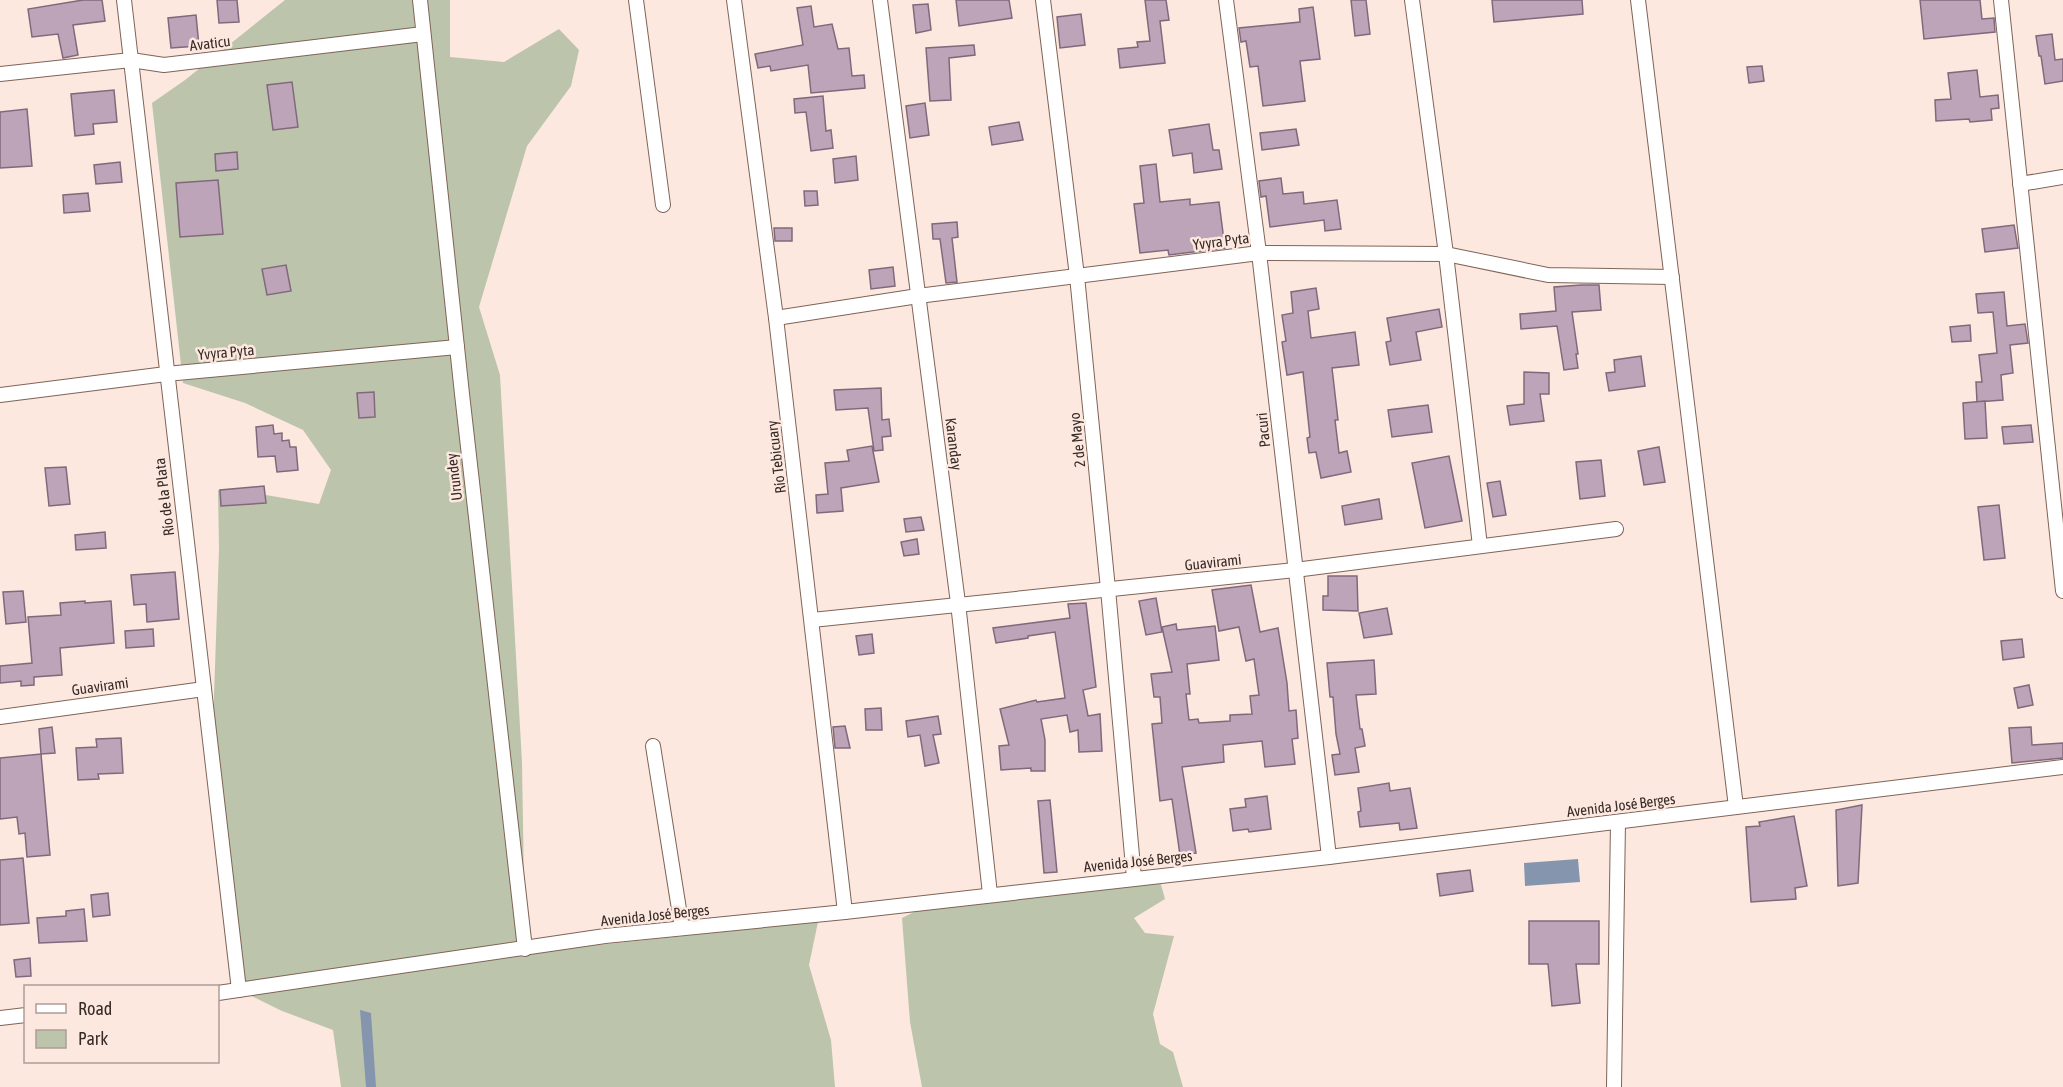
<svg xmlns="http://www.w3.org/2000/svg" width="2063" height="1087" viewBox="0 0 2063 1087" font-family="'Asap Condensed',sans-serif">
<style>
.green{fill:#bcc5ab}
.water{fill:#8595ad}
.building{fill:#bea4b8;stroke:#81697c;stroke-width:1.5}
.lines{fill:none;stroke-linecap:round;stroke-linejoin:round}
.minor-casing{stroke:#7f6357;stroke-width:16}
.minor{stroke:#fff;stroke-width:14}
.labels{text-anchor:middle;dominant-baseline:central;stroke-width:5;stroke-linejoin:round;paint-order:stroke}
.street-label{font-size:15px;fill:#372b26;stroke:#fde8e0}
</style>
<rect width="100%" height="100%" fill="#fde8e0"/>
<g class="green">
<polygon points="285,0 450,0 450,57 504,62 559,29 579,50 571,86 527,146 479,307 500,375 522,762 525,949 530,952 818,922 809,965 831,1040 835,1087 341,1087 333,1030 282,1011 239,990 212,755 219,549 218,490 236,490 319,504 331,470 303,430 245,403 183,383 152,103 185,80"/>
<polygon points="1158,874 1165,899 1134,918 1145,933 1174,936 1153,1014 1160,1044 1173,1052 1183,1087 922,1087 910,1022 902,918 918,910"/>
</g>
<g class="water">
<polygon points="1578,859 1580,882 1525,886 1524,863"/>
<polygon points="360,1010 371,1013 376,1087 366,1087"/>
</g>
<g class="building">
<polygon points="83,0 102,0 105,21 73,25 78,55 63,58 58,34 32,37 28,9"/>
<polygon points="217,0 237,0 239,22 219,23"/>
<polygon points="956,0 1009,0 1012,18 959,26"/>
<polygon points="1145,0 1166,0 1169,20 1160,21 1165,63 1120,68 1118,49 1138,47 1137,42 1150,41"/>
<polygon points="1351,0 1366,0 1370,34 1355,36"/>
<polygon points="1492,0 1582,0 1583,14 1494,22"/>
<polygon points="1920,0 1980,0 1982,19 1994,18 1995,32 1924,39"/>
<polygon points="928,4 931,30 916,33 913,5"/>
<polygon points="811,6 814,27 832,24 838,49 849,48 852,76 864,75 865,88 811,93 808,65 771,71 770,66 758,68 755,54 803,45 797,8"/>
<polygon points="1313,7 1320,59 1300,61 1305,101 1263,106 1258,66 1250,67 1246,41 1241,42 1239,28 1300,22 1299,9"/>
<polygon points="1081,14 1085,45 1060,48 1057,17"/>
<polygon points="196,15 199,46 171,48 168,18"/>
<polygon points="2052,34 2055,60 2063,59 2063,81 2045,84 2041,56 2039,56 2036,36"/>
<polygon points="974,45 975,55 949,58 951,100 930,101 926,48"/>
<polygon points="1762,66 1764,81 1749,83 1747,67"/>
<polygon points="1977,70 1980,97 1998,95 1999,108 1991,109 1992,120 1970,122 1969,119 1936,121 1935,100 1951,99 1948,73"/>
<polygon points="292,82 298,127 273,130 267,85"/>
<polygon points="114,90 117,122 93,124 94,134 75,136 71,94"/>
<polygon points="823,96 826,131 831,130 833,148 811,151 806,112 795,113 794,99"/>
<polygon points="925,103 929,135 910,138 906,106"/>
<polygon points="27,109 32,166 0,168 0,112"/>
<polygon points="1019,122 1023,140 992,145 989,127"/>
<polygon points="1209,124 1213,150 1219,150 1222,169 1194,173 1192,153 1173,156 1169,130"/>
<polygon points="1296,129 1299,145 1262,150 1260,133"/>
<polygon points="237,152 238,169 216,171 215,154"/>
<polygon points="856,156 858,180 835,183 833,159"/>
<polygon points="120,162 122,182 96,184 94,165"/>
<polygon points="1156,164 1160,202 1190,199 1190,205 1219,202 1225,248 1169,255 1168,250 1140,253 1134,204 1144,203 1140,166"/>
<polygon points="1281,178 1283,194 1303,192 1304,204 1337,200 1341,229 1325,231 1324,220 1270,227 1266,196 1261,197 1259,181"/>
<polygon points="218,180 223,234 180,237 176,183"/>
<polygon points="804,191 817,191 818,205 805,206"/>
<polygon points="88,193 90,211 64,213 63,195"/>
<polygon points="957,222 958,237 952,238 957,282 946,283 940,239 933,239 932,224"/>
<polygon points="2014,225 2018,248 1985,252 1982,229"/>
<polygon points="774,228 792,228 792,241 775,241"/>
<polygon points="286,265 291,291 267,295 262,269"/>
<polygon points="893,267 895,286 871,289 869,270"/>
<polygon points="1581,285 1599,285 1601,310 1572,312 1578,354 1576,354 1578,368 1564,370 1557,326 1521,329 1520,314 1556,311 1554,287"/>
<polygon points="1316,288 1319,309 1308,311 1311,338 1355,332 1359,365 1332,368 1338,420 1335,420 1339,453 1347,451 1351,472 1321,478 1316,452 1309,453 1307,438 1310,437 1303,372 1287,375 1282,342 1286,341 1282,315 1293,313 1291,292"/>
<polygon points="2004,292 2007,326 2025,324 2028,343 2010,345 2013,373 2001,375 2003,400 1977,402 1976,382 1982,382 1979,355 1997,353 1993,312 1978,313 1976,294"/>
<polygon points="1439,309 1442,327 1416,332 1421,360 1390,365 1386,342 1391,341 1387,318"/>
<polygon points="1970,325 1971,341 1952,342 1950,327"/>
<polygon points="1641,356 1645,386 1609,391 1606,373 1615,372 1614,360"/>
<polygon points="1524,372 1549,373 1549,394 1540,394 1544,421 1510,425 1507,406 1524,404"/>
<polygon points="881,388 882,420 889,419 891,436 882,437 883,450 874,451 868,408 836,410 834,390"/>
<polygon points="374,392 375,417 359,418 357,393"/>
<polygon points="1985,401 1987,438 1965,439 1963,403"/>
<polygon points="1428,405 1432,432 1392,437 1388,410"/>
<polygon points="273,425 274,434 282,433 282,441 289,440 290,447 296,447 298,470 277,472 275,456 258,457 256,427"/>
<polygon points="2031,425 2033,442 2004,444 2002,427"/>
<polygon points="872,446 879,482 841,488 843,511 817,513 816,495 828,494 825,463 849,461 847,450"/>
<polygon points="1659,447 1665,482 1644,485 1638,451"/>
<polygon points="1449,456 1462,521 1425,528 1412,463"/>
<polygon points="1601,460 1605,496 1580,499 1576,462"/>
<polygon points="66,467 70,504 49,506 45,468"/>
<polygon points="1500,481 1506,515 1493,517 1487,483"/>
<polygon points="264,486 266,503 221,506 220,490"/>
<polygon points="1379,499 1382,519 1345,525 1342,506"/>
<polygon points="1999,505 2005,558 1984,560 1978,507"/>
<polygon points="921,517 924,530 906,532 904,519"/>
<polygon points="105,532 106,548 76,550 75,535"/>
<polygon points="917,539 919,554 904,556 901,542"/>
<polygon points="175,572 179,619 147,622 146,604 134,605 131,575"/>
<polygon points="1328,576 1357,576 1358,611 1323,610 1323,596 1328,596"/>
<polygon points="1251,585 1260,632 1278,628 1287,683 1289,711 1296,710 1298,738 1292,739 1295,764 1265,767 1262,741 1223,745 1224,762 1182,767 1196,853 1180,855 1172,799 1160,801 1152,724 1162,723 1160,697 1154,697 1151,674 1172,672 1162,627 1176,624 1177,630 1215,626 1219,660 1187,664 1190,694 1186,694 1189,720 1198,719 1199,723 1230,721 1230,715 1252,714 1250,696 1259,695 1254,659 1246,661 1239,627 1219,631 1212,590"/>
<polygon points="23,591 26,622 6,624 3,592"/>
<polygon points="1156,598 1162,632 1146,635 1139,601"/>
<polygon points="85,601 85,603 111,601 114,643 60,648 62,675 34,677 34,685 21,686 21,681 0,683 0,666 32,663 28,617 61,615 60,603"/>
<polygon points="1086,603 1096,687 1083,690 1088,716 1100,714 1102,751 1079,752 1078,730 1070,732 1067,715 1041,719 1045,740 1045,771 1031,771 1031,768 1001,770 999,746 1009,745 1000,709 1036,700 1037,702 1065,698 1055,632 1028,636 1028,638 996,643 993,628 1070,618 1068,604"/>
<polygon points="1387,608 1392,634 1364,638 1359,613"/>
<polygon points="153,629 154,646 126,648 125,631"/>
<polygon points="872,634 874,653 859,655 856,636"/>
<polygon points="2022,639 2024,657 2003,660 2001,641"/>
<polygon points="1374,660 1376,694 1356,695 1360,729 1362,729 1365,746 1355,748 1359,772 1335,775 1332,755 1340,754 1336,734 1333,697 1330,697 1327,663"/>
<polygon points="2029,685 2033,705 2018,708 2014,688"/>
<polygon points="881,708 882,730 866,730 865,709"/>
<polygon points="938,716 941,734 933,735 939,763 925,766 920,735 908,737 906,721"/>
<polygon points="845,726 850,748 835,748 833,727"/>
<polygon points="52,727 55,753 41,754 39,729"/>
<polygon points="2031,727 2032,745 2063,743 2063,758 2012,763 2009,728"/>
<polygon points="121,738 123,773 98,774 99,779 78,780 76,748 97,747 96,739"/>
<polygon points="41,754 50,855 27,857 25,833 19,834 17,817 0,819 0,758"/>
<polygon points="1389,783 1390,791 1410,788 1417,828 1400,830 1399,823 1360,827 1358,812 1361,811 1358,788"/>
<polygon points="1267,796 1271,829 1249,832 1248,829 1233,831 1230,809 1246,807 1245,799"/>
<polygon points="1050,800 1057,872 1044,873 1038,801"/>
<polygon points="1862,805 1858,883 1838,886 1836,810"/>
<polygon points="1794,816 1807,886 1795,888 1796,899 1751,902 1746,827 1760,826 1759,822"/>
<polygon points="23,858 29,923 0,925 0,860"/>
<polygon points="1470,870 1473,891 1440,896 1437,874"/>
<polygon points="108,893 110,915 93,917 91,895"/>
<polygon points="84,909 87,941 39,943 37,918 66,916 66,911"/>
<polygon points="1529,921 1599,921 1599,964 1576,964 1580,1003 1552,1006 1548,964 1529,964"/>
<polygon points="30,958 31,976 16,977 14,960"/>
</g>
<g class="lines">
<g class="minor-casing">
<g id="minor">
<polyline points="124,0 239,990"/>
<polyline points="420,0 462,394 525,949"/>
<polyline points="636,0 663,205"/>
<polyline points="734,0 776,318 845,912"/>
<polyline points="880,0 958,603 990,894"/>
<polyline points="1043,0 1077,276 1108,589 1134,878"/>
<polyline points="1226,0 1259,253 1329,857"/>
<polyline points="1412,0 1446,254 1480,546"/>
<polyline points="1638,0 1736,807"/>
<polyline points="2001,0 2063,591"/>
<polyline points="0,74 131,60 164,65 423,34"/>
<polyline points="2020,184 2063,177"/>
<polyline points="776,318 918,296 1259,253 1446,254 1548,275 1672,277"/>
<polyline points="0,395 166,374 457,347"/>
<polyline points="812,620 1295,570 1616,529"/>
<polyline points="0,717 204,689"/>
<polyline points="653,746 682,928"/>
<polyline points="218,993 605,936 845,912 1329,857 2063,767"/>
<polyline points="0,1018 26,1015"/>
<polyline points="1614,1087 1618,822"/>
</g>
</g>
<use href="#minor" class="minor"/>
</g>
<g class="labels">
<g class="street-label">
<text transform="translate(210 43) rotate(-7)">Avaticu</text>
<text transform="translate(1221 241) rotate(-7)">Yvyra Pyta</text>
<text transform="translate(226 352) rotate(-5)">Yvyra Pyta</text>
<text transform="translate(1263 430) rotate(-96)">Pacuri</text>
<text transform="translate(1077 440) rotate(-96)">2 de Mayo</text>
<text transform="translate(954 444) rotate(83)">Karanday</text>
<text transform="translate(776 457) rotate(-97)">Río Tebicuary</text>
<text transform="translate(454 477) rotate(-97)">Urundey</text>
<text transform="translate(164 497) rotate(-97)">Río de la Plata</text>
<text transform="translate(1213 562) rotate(-6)">Guavirami</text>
<text transform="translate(100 686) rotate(-8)">Guavirami</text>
<text transform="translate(1621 805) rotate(-7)">Avenida José Berges</text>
<text transform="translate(1138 861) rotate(-6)">Avenida José Berges</text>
<text transform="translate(655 915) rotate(-6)">Avenida José Berges</text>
</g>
</g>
<rect x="24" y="985" width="195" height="78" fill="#fde8e0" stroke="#ae9c96" stroke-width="1.5"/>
<rect x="36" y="1004" width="30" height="9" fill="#ffffff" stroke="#ae9c96" stroke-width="1.5"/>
<text x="78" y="1015" font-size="18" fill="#372b26">Road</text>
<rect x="36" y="1030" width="30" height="18" fill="#bcc5ab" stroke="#ae9c96" stroke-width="1.5"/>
<text x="78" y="1045" font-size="18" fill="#372b26">Park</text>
</svg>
